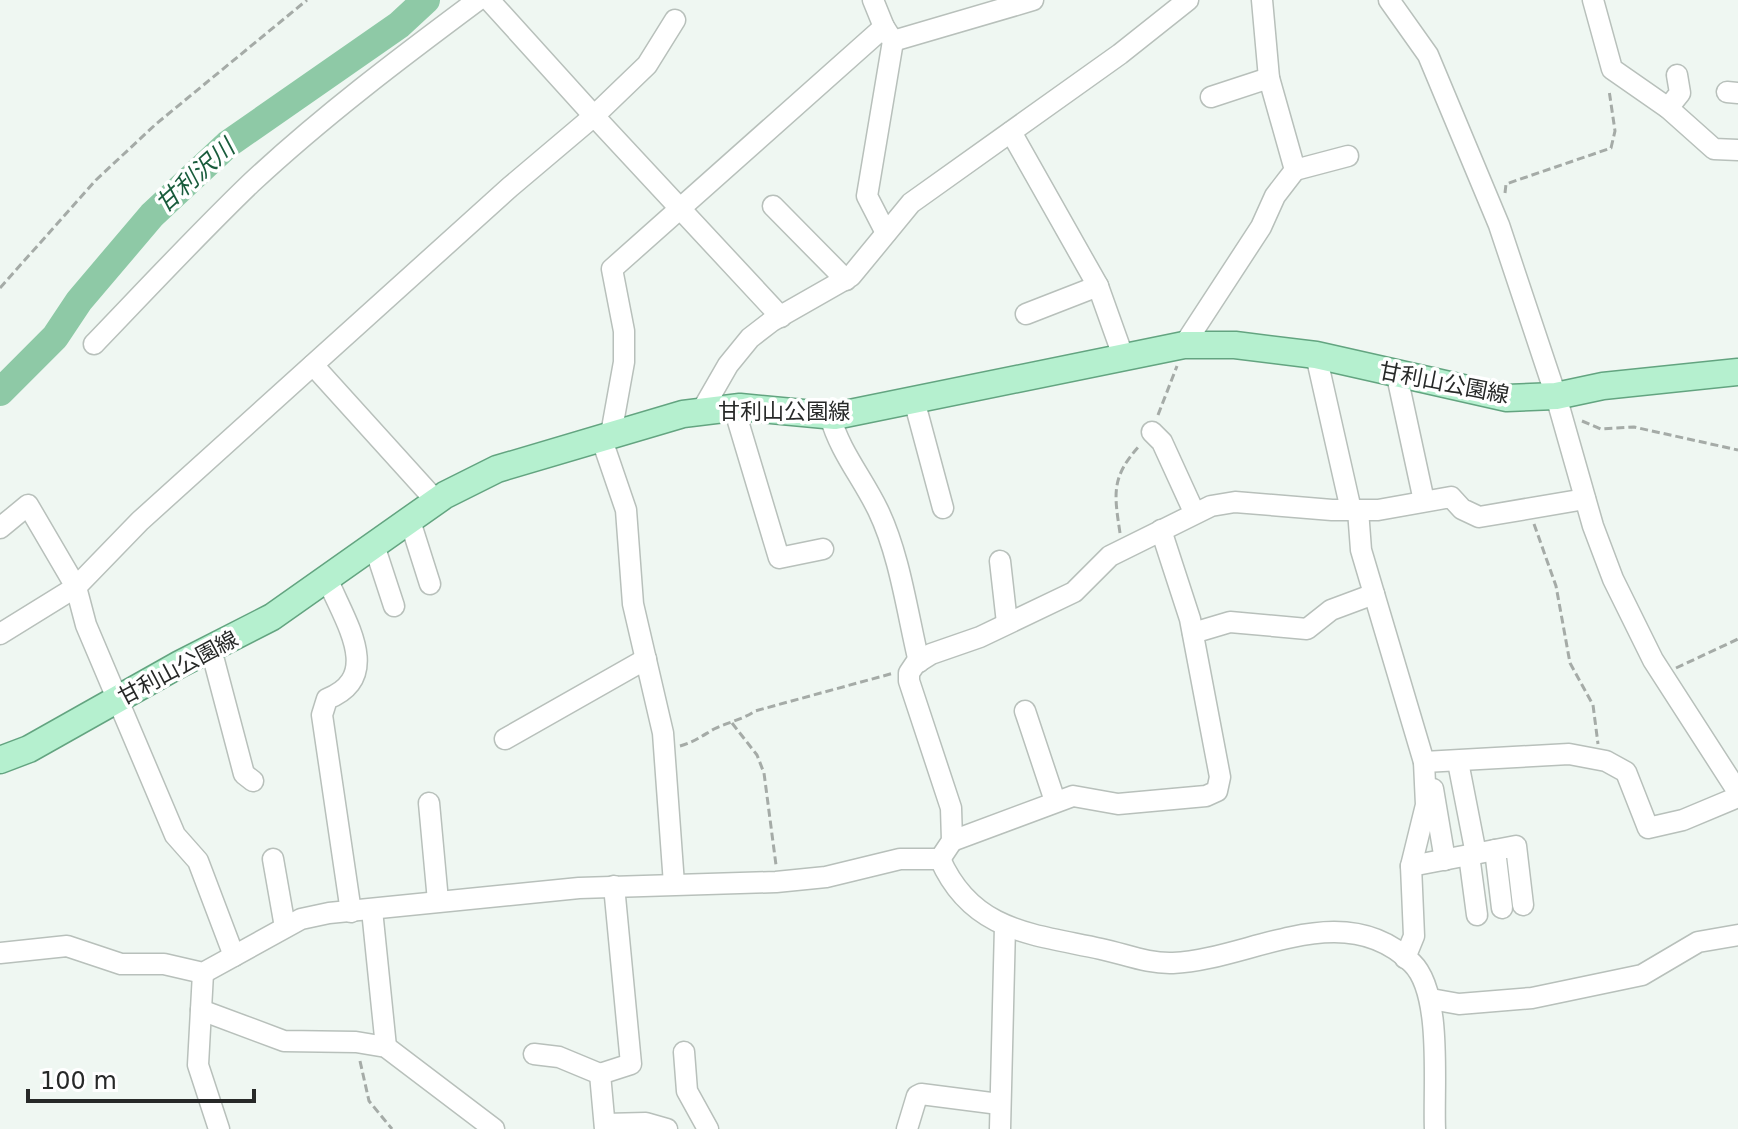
<svg xmlns="http://www.w3.org/2000/svg" width="1738" height="1129" viewBox="0 0 1738 1129" font-family="'DejaVu Sans','Noto Sans JP',sans-serif">
<style>
.lines{fill:none;stroke-linecap:round;stroke-linejoin:round}
.river{stroke:#8ec9a6;stroke-width:28}
.minor-casing{stroke:#b8c0bb;stroke-width:23}
.major-casing{stroke:#63a480;stroke-width:29}
.path{stroke:#a5aba7;stroke-width:3;stroke-dasharray:8 4;stroke-linecap:butt}
.minor{stroke:#fff;stroke-width:20}
.major{stroke:#b5f0cf;stroke-width:26}
.labels{text-anchor:middle;dominant-baseline:central;stroke-width:7;stroke-linejoin:round;paint-order:stroke}
.street-label{font-size:22px;fill:#272928;stroke:#fff}
.water-label{font-size:24px;font-style:italic;fill:#195c3c;stroke:#fff}
</style>
<rect width="100%" height="100%" fill="#eff7f2"/>
<g class="lines">
<polyline class="river" points="0,392 55,337 79,301 152,215 228,144 399,25 426,0"/>
<g class="minor-casing">
<g id="minor">
<polyline points="489,0 594,116 647,65 675,20"/>
<polyline points="873,0 884,27"/>
<polyline points="1389,0 1428,55 1499,225 1556,396 1593,526 1613,579 1653,660 1738,792"/>
<polyline points="1593,0 1612,69 1668,108 1714,149 1738,150"/>
<polyline points="893,41 1033,0"/>
<polyline points="1727,92 1738,93"/>
<polyline points="1211,97 1269,78"/>
<polyline points="1668,108 1680,93 1677,75"/>
<polyline points="1011,132 1098,286 1123,356"/>
<polyline points="1295,170 1348,156"/>
<polyline points="773,206 846,280"/>
<polyline points="1026,314 1098,286"/>
<path d="M94,344C146,290 197,235 251,183C323,116 400,58 478,0"/>
<polyline points="1184,345 1261,227 1275,196 1295,170 1269,78 1262,0"/>
<polyline points="1316,355 1351,510"/>
<polyline points="313,365 437,502"/>
<polyline points="1397,376 1424,501"/>
<polyline points="914,400 943,508"/>
<polyline points="734,408 779,558 823,549"/>
<polyline points="701,412 728,365 750,338 772,321 851,276 911,203 1120,54 1188,0"/>
<path d="M830,416C840,452 862,477 878,510C900,556 907,612 919,662"/>
<polyline points="1152,432 1162,442 1194,512"/>
<polyline points="611,434 624,362 624,331 612,269 884,27 893,41 867,196 886,233"/>
<polyline points="601,437 626,510 633,604 663,733 674,884"/>
<polyline points="1358,510 1361,550 1424,762 1426,805 1411,866 1414,936 1405,958"/>
<polyline points="410,521 430,584"/>
<polyline points="0,528 28,505 76,587 0,634"/>
<polyline points="374,545 394,606"/>
<polyline points="1000,561 1007,623"/>
<path d="M327,578C343,619 385,676 327,699L322,715L351,912"/>
<polyline points="1193,633 1230,622 1307,629 1331,610 1374,594"/>
<polyline points="211,649 244,774 253,781"/>
<polyline points="1025,711 1055,801"/>
<polyline points="505,739 646,659"/>
<polyline points="1424,762 1569,754 1606,761 1626,772 1648,828 1683,820 1738,797"/>
<polyline points="1458,762 1476,854"/>
<polyline points="1433,789 1445,860"/>
<polyline points="429,803 438,901"/>
<polyline points="952,841 1073,796 1118,804 1206,796 1217,791 1220,777 1190,619 1161,530"/>
<polyline points="1495,850 1502,908"/>
<polyline points="1469,855 1477,915"/>
<polyline points="273,859 285,927"/>
<polyline points="940,859 952,841 951,808 909,681 909,673 915,664 931,654 980,637 1074,592 1110,556 1211,506 1235,502 1332,510 1378,510 1451,497 1462,509 1479,517 1585,499"/>
<path d="M940,859C972,932 1033,934 1101,949C1125,954 1148,964 1173,963C1249,960 1343,895 1412,963C1443,993 1433,1087 1435,1129"/>
<polyline points="1411,866 1516,846 1523,905"/>
<polyline points="372,910 386,1047"/>
<polyline points="0,953 67,946 121,964 164,964 203,973 301,919 329,913 579,888 776,882 826,877 900,859 940,859"/>
<polyline points="234,956 198,861 175,835 86,625 76,587 140,521 510,187 594,116 781,317"/>
<polyline points="203,973 198,1065 219,1129"/>
<polyline points="1431,999 1459,1004 1532,998 1642,975 1698,942 1738,935"/>
<polyline points="201,1010 284,1041 356,1042 386,1047 494,1129"/>
<polyline points="684,1052 687,1091 708,1129"/>
<polyline points="534,1054 559,1057 600,1074 605,1129"/>
<polyline points="600,1074 631,1064 614,886"/>
<polyline points="605,1124 646,1123 667,1129"/>
<polyline points="907,1129 917,1096 921,1094 999,1104"/>
<polyline points="1000,1129 1005,926"/>
</g>
</g>
<g class="major-casing">
<polyline id="major" points="0,760 29,749 180,664 272,617 445,495 497,469 683,414 740,407 835,416 1184,345 1235,345 1316,355 1507,398 1556,396 1603,386 1738,372"/>
</g>
<g class="path">
<polyline points="1505,193 1506,184 1611,148 1615,131 1609,90"/>
<polyline points="0,288 96,180 156,124 307,0"/>
<polyline points="1158,415 1177,366"/>
<polyline points="1582,421 1601,429 1634,427 1738,450"/>
<polyline points="1534,524 1556,586 1570,663 1593,705 1598,744"/>
<path d="M1120,533C1114,493 1111,477 1140,445"/>
<polyline points="1676,668 1738,639"/>
<polyline points="732,723 757,755 764,773 776,865"/>
<path d="M680,746C694,742 702,736 714,729C728,722 742,720 755,711L894,673"/>
<polyline points="360,1061 369,1101 392,1129"/>
</g>
<use href="#minor" class="minor"/>
<use href="#major" class="major"/>
</g>
<g class="labels">
<g class="street-label">
<text transform="translate(1444 383) rotate(11)">甘利山公園線</text>
<text x="784" y="411">甘利山公園線</text>
<text transform="translate(178 668) rotate(-28)">甘利山公園線</text>
</g>
<g class="water-label">
<text transform="translate(195 176) rotate(-42)">甘利沢川</text>
</g>
</g>
<path d="M28 1089v12h226v-12" fill="none" stroke="#272928" stroke-width="4"/>
<text x="40" y="1089" font-size="24" fill="#272928" stroke="#ffffff" stroke-width="6" paint-order="stroke">100 m</text>
</svg>
